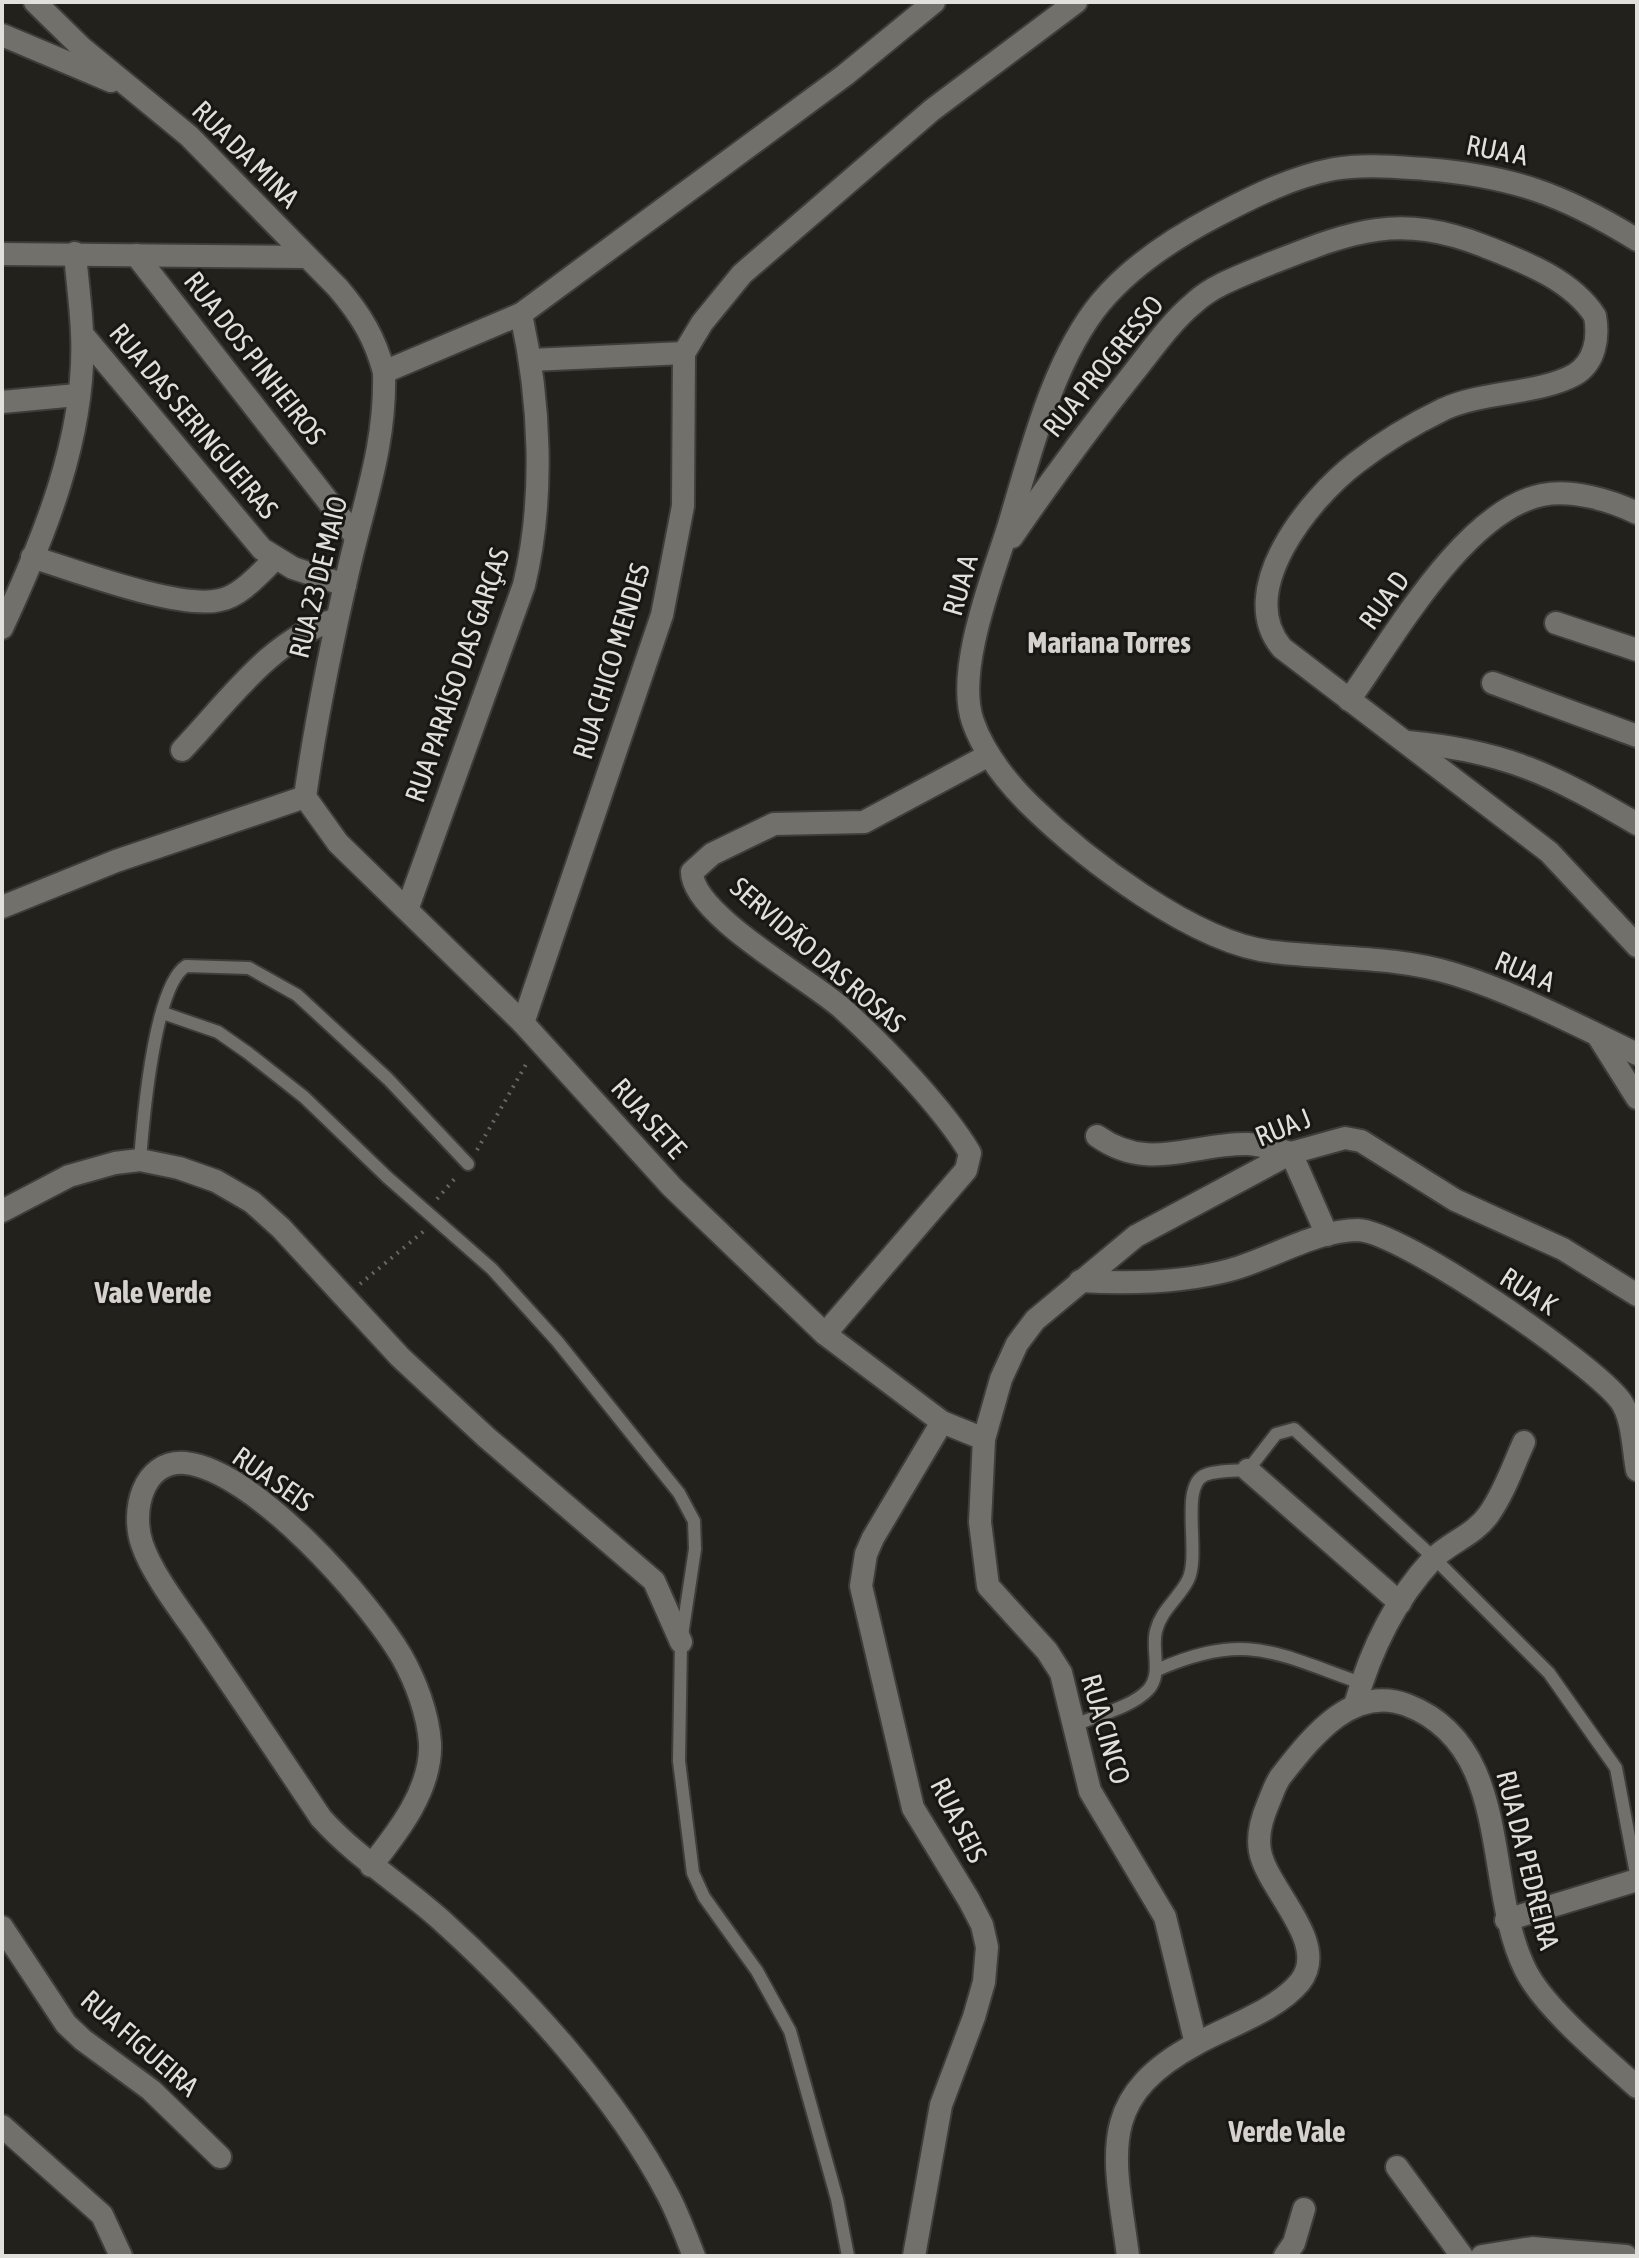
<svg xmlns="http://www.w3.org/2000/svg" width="1639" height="2258" viewBox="0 0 1639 2258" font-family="'Asap Condensed',sans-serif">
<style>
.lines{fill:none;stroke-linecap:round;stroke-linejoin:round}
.service-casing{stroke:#3f3d3a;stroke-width:16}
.minor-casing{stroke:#3f3d3a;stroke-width:26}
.tertiary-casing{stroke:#3f3d3a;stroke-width:26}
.path{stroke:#686662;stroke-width:4;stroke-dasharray:2 6;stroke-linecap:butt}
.service{stroke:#72706b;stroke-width:12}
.minor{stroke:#72706b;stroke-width:22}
.tertiary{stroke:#72706b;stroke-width:22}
.labels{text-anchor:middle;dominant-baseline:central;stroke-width:6;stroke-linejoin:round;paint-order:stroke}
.street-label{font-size:28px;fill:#e2e0dd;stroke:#191713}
.neighbourhood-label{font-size:30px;font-weight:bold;fill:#d5d2cd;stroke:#191713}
</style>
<rect width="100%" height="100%" fill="#22211c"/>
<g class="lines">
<g class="service-casing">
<g id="service">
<polyline points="163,1013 218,1032 248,1053 304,1097 387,1177 492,1269 557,1341 679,1493 694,1521 695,1549 681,1642 679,1761 693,1873 704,1897 757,1971 790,2031 837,2199 848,2256"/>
<path d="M140,1160C143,1121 154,986 186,966L249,968L297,995L388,1079L468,1164"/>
<path d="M1157,1670C1246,1631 1275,1653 1361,1683"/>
<path d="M1077,1724C1098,1715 1132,1707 1148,1690C1163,1674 1151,1650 1156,1631C1161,1610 1179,1598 1188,1580C1201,1554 1179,1486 1205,1475C1217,1470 1235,1471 1248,1470L1276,1434L1294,1429L1434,1558L1549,1673L1616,1768L1637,1879"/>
</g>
</g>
<g class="minor-casing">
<g id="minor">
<path d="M35,2L82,48L189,136L338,288C361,315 375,338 384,372"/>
<polyline points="2,35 111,81"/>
<path d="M1637,240C1563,194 1511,176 1425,169C1395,167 1363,164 1334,169C1292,177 1254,196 1216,216C1174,238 1132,265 1101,302C1052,361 1030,456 1008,528C992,578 955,672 973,722C984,753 1005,780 1029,804C1084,858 1195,944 1274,952C1334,959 1396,956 1454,974C1516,993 1579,1026 1637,1054"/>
<polyline points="2,254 306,257"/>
<polyline points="136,255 356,537"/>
<polyline points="83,335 262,549 293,568 345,585"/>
<polyline points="531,360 684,353"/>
<polyline points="2,402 77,395"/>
<path d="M1012,537C1051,480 1091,426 1134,372C1153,348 1171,322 1194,303C1213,285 1245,274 1269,264C1351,232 1397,212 1484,246C1524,262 1571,279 1595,316C1599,338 1595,363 1574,375C1539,394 1484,391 1444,409C1413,424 1383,442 1356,463C1309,499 1234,591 1282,648L1549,852L1637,946"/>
<path d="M32,557C74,570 180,610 220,600C241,596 260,573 275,559"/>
<polyline points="1556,623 1637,650"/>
<path d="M2,628C44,538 87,434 82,333C81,306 77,279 75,253"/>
<polyline points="1493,683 1637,736"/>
<path d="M1349,700C1393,639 1464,511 1542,495C1572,489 1610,500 1637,513"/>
<path d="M1408,742C1506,751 1553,775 1637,824"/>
<path d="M182,750C228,702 270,639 337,619"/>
<polyline points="2,907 116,861 305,797"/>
<path d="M408,907L524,585C545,498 540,400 521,314"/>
<polyline points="523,1023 662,615 683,506 684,353 702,323 742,274 932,110 1076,2"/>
<polyline points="1598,1036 1637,1098"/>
<path d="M1097,1136C1149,1173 1191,1143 1248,1144C1263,1145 1277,1149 1291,1153L1327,1235"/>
<polyline points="2,1211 69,1176 115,1163 140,1160 179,1168 216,1181 252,1202 281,1228 400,1357 486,1437 654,1581 681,1642"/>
<path d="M1080,1281C1129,1284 1182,1283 1230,1270C1271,1259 1315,1230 1358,1230C1401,1231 1592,1363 1620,1400C1633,1417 1633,1450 1637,1470"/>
<path d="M825,1334L966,1170L970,1153C944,1109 883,1045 844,1010C813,981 692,915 692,872L712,854L774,824L864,822L989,755"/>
<polyline points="1248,1470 1400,1603"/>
<path d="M1355,1705C1370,1652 1394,1601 1432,1560C1449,1542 1474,1536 1489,1514C1504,1493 1513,1466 1524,1442"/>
<path d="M371,1866C398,1832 432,1789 430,1743C428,1714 416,1682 402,1657C368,1599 254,1470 185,1463C142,1460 131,1512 142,1544C152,1574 181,1611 199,1637C240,1697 281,1758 321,1818C357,1858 401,1884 441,1920C524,1995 616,2095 668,2195C678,2214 686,2236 694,2256"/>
<polyline points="1506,1920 1637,1880"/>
<polyline points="2,1927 66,2024 83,2040 151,2090 220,2157"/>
<polyline points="2,2126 102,2215 121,2256"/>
<polyline points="1397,2167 1462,2256"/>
<polyline points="914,2256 941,2105 974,2017 984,1982 987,1947 982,1925 969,1900 913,1808 861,1586 866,1554 873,1538 942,1422"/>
<path d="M1128,2256C1115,2156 1094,2099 1196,2044"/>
<polyline points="1285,2256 1294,2243 1304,2209"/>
<polyline points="1482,2256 1532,2248 1626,2256"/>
</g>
</g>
<g class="tertiary-casing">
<g id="tertiary">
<path d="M934,2L845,75L521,314L384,372C386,442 366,496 350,563C332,641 316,718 305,797L338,843L523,1023L672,1187L825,1334L942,1422L984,1439"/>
<path d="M1637,1295L1563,1249L1455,1200L1361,1141L1345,1138L1291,1153L1136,1236L1035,1320L1017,1344L1001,1379L984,1439L980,1522L988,1586L1047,1651L1061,1673L1090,1791L1165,1917L1196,2044C1228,2026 1276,2011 1300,1982C1331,1943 1267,1890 1260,1851C1257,1835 1262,1818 1268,1804C1272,1795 1275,1784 1281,1776C1312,1737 1352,1684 1407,1705C1514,1746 1483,1884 1525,1969C1543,2007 1605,2058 1637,2087"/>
</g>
</g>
<g class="path">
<polyline points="477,1150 528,1061"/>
<polyline points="437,1199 457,1176"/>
<polyline points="360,1284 424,1231"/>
</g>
<use href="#service" class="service"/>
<use href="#minor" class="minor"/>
<use href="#tertiary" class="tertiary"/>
</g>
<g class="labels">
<g class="street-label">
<text transform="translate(1497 150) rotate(11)">RUA A</text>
<text transform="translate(246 154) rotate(45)">RUA DA MINA</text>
<text transform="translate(255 358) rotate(52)">RUA DOS PINHEIROS</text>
<text transform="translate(1103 366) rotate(-51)">RUA PROGRESSO</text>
<text transform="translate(194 421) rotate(50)">RUA DAS SERINGUEIRAS</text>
<text transform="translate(318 577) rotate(-76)">RUA 23 DE MAIO</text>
<text transform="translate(960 585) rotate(-74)">RUA A</text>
<text transform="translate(1384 600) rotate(-54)">RUA D</text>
<text transform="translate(611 661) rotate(-73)">RUA CHICO MENDES</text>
<text transform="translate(457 675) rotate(-71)">RUA PARAÍSO DAS GARÇAS</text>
<text transform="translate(818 955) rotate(41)">SERVIDÃO DAS ROSAS</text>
<text transform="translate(1525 971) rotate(23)">RUA A</text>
<text transform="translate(649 1118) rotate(48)">RUA SETE</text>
<text transform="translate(1283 1127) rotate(-22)">RUA J</text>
<text transform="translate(1529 1291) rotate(33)">RUA K</text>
<text transform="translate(273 1479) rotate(35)">RUA SEIS</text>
<text transform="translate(1106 1729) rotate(74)">RUA CINCO</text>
<text transform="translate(959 1820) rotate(63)">RUA SEIS</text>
<text transform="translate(1528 1860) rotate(76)">RUA DA PEDREIRA</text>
<text transform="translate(140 2043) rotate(41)">RUA FIGUEIRA</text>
</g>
<g class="neighbourhood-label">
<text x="1109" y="642">Mariana Torres</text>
<text x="153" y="1292">Vale Verde</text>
<text x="1287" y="2131">Verde Vale</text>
</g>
</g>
<rect width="1639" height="2258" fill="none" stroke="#e2e0dd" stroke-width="8"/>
</svg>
